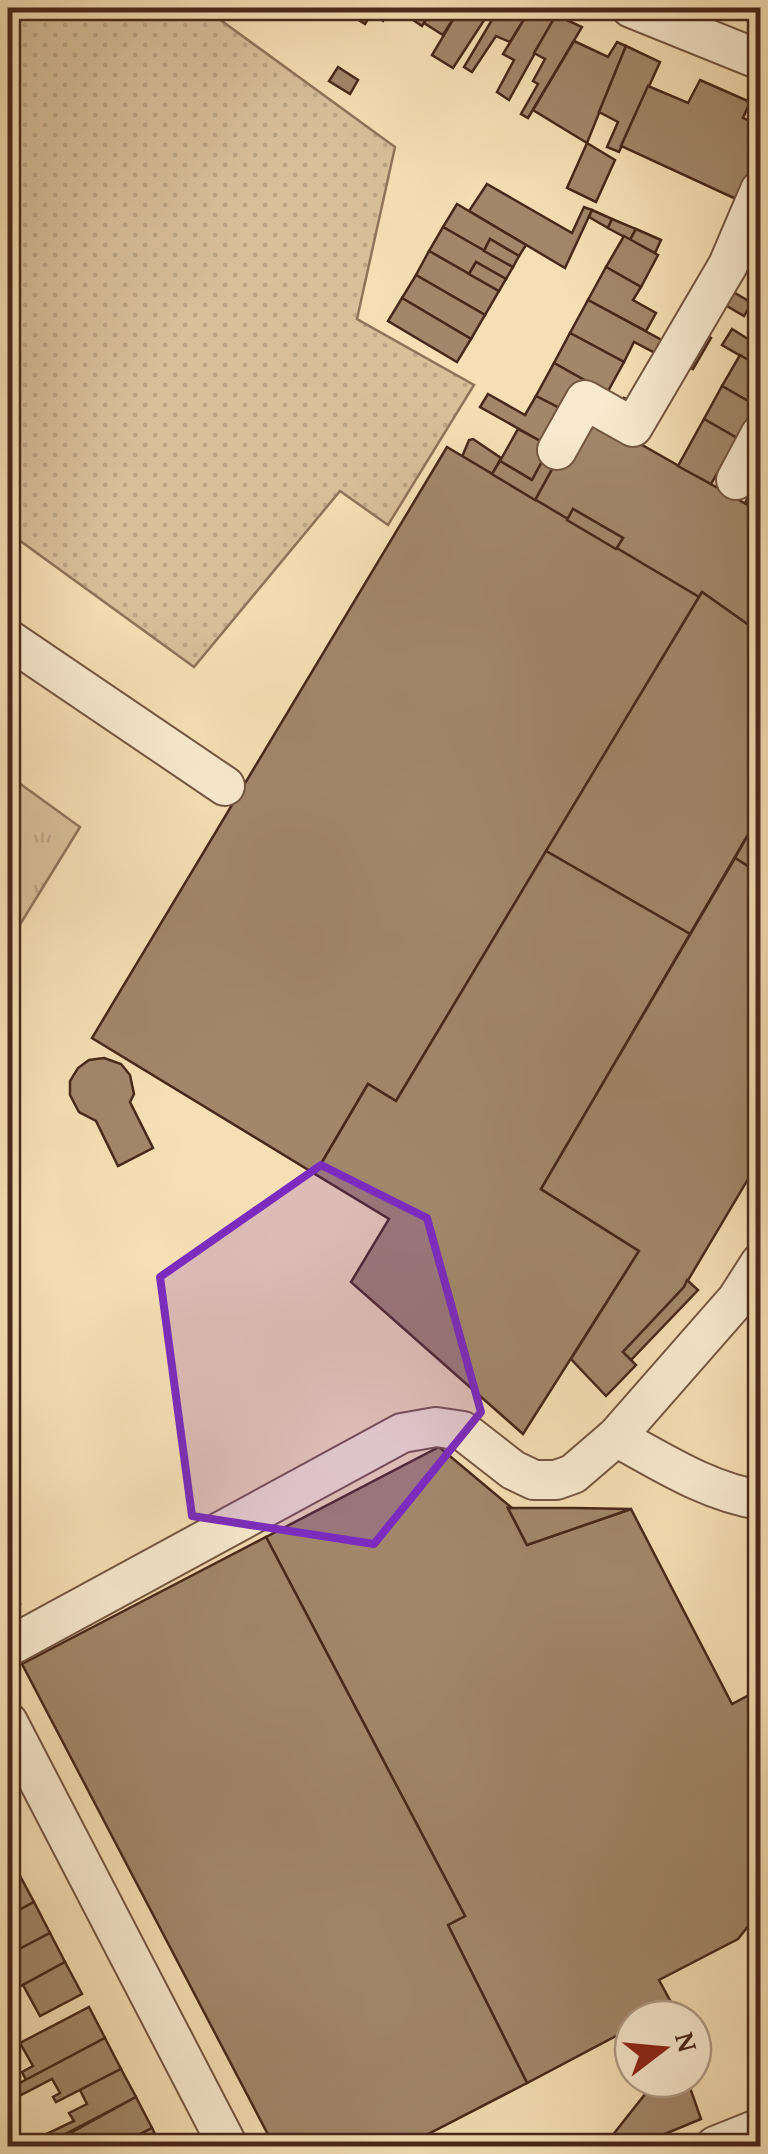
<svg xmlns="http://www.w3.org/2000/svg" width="768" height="2154" viewBox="0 0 768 2154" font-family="'Gentium Book Plus',serif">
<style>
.grass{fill:url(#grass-tufts);stroke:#90745a;stroke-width:2.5}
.garden{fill:url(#garden-dots);stroke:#90745a;stroke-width:2.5}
.building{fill:#a2876b;stroke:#48281a;stroke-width:2.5}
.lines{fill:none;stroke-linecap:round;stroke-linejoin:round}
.minor-casing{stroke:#745641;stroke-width:42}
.minor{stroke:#f9eacf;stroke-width:38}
.marked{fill:#7b2cbf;fill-opacity:0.2;stroke:#7b2cbf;stroke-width:8;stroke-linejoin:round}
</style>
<defs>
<pattern id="grass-tufts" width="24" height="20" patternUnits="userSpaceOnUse" patternTransform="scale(2.5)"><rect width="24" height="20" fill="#d8c09b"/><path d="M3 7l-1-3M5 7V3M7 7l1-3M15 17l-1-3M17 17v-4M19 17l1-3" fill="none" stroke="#bba585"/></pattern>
<pattern id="garden-dots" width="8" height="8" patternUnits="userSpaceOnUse" patternTransform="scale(2.5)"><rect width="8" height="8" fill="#d8c09b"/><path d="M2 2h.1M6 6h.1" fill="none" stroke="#bba585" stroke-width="1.8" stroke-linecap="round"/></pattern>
</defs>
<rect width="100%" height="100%" fill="#f6dfb5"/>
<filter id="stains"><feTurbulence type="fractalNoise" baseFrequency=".002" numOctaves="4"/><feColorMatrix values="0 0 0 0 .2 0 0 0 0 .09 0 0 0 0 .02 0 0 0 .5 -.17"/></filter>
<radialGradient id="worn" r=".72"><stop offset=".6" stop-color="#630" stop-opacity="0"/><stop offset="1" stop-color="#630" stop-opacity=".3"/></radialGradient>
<polygon class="grass" points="8,775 80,827 8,944"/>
<polygon class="garden" points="8,8 204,8 395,147 357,319 474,385 388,525 340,491 194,667 8,532"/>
<g class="building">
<polygon points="359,8 375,8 365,24 354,17"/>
<polygon points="375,8 390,8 383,21 372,13"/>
<polygon points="404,8 433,8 422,26 401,12"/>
<polygon points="433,8 460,8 443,35 424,23"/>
<polygon points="460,8 492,8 453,68 432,55"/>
<polygon points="499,8 531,8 510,42 496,36 472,72 464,67"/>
<polygon points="531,8 556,15 509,100 497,92 514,60 503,54"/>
<polygon points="556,15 582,27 528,118 521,114 538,84 533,81 545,59 534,53"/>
<polygon points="574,41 608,57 617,42 626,46 587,143 533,110"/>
<polygon points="626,46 660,62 619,152 607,147 618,122 599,112"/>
<polygon points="338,67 358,80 350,94 329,81"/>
<polygon points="700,80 750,102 743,118 760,126 760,178 749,205 621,146 648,86 688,103"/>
<polygon points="587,143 615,160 596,202 567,188"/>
<polygon points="487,184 572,233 584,207 592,210 565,268 469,211"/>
<polygon points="457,204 526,245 519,256 490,239 484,251 443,227"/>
<polygon points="592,210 612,219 608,228 589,217"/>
<polygon points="612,219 636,229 630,240 608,228"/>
<polygon points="443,227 513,267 506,279 476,262 469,274 429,251"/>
<polygon points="636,229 661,240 655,253 630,240"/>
<polygon points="624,236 658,255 641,287 606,267"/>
<polygon points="750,237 760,243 760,263 742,252"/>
<polygon points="490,239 519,256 513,267 484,251"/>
<polygon points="429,251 499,291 485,315 416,275"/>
<polygon points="476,262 506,279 499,291 469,274"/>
<polygon points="606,267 641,287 633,300 656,313 646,331 588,300"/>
<polygon points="416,275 485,315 471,339 402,298"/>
<polygon points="723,286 752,303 744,316 715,299"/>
<polygon points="402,298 471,339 457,362 388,321"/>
<polygon points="588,300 669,344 661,356 634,342 624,362 570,333"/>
<polygon points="758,324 760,325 760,367 722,345 732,329 748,339"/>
<polygon points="697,330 711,338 693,369 679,362"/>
<polygon points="570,333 624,362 607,393 554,363"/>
<polygon points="740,355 760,367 760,396 755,405 722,386"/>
<polygon points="554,363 622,401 624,398 633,403 569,413 536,396"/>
<polygon points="722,386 755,405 737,438 704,419"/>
<polygon points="488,394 525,415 536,396 569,413 551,447 480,407"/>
<polygon points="584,412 760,512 760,633 702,592 699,597 616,549 623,538 573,509 567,520 535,500"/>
<polygon points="704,419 737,438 711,484 678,466"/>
<polygon points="518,429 551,447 532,480 500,461"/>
<polygon points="473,439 501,458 492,474 462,457 469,440"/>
<polygon points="447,447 699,597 396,1101 368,1084 315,1174 92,1038"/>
<polygon points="547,452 558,458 535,500 492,474 500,461 532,480"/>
<polygon points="760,475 760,512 745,503"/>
<polygon points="573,509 623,538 616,549 567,520"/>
<polygon points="702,592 760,633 753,652 760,656 760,814 690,934 546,851"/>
<polygon points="760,814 760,851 751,868 735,858"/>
<polygon points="546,851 690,934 541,1189 639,1251 523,1434 351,1282 389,1219 315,1174 368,1084 396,1101"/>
<polygon points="760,851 760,1159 684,1287 623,1352 636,1365 606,1396 571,1359 639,1251 541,1189 735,858 751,868"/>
<polygon points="104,1058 121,1064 130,1075 134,1094 130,1102 153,1148 118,1166 96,1121 79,1112 70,1095 70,1081 78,1068 89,1060"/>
<polygon points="687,1280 698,1290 631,1360 623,1352 684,1287"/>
<polygon points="439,1447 512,1508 508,1508 527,1545 631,1509 732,1704 753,1693 760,1706 760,1911 738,1939 659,1980 673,2006 649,2019 633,2019 633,2027 527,2083 448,1925 465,1916 266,1537"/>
<polygon points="508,1508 574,1508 631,1509 527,1545"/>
<polygon points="266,1537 465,1916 448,1925 527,2083 405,2146 361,2146 356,2136 335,2146 274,2146 22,1664"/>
<polygon points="9,1551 16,1564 8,1568 19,1590 14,1593 20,1604 8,1610 8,1552"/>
<polygon points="8,1853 18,1872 8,1878"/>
<polygon points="18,1872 34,1902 8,1916 8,1878"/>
<polygon points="34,1902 50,1933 8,1955 8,1916"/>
<polygon points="50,1933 65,1962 8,1993 8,1955"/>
<polygon points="65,1962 82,1994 40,2016 23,1985"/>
<polygon points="89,2007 105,2038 26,2080 22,2072 33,2066 20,2043"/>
<polygon points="105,2038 121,2069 56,2102 53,2097 60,2093 52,2079 21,2095 16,2085"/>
<polygon points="121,2069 136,2097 46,2144 42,2136 74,2121 69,2113 87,2104 80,2090"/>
<polygon points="657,2079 669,2079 670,2083 687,2079 701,2119 636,2146 616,2146 612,2136"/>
<polygon points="136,2097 152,2128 117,2146 83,2146 79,2138 70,2142 72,2146 47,2146"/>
<polygon points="152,2128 161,2146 117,2146"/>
</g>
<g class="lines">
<g class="minor-casing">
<g id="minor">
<polyline points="631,8 760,60"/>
<polyline points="557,450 585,400 633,427 728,265 760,190"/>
<polyline points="736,480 760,435"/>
<polyline points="8,639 225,786"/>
<path d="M616,1437C662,1462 708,1492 760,1500"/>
<polyline points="8,1647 402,1433 436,1427 463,1431 513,1470 534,1480 556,1480 573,1474 616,1437 737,1299 760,1263"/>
<polyline points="8,1722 228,2146"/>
<polyline points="715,2146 760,2128"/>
</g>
</g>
<use href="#minor" class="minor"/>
</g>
<path class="marked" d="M321,1165L427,1218L481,1412L374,1544L192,1516L160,1277Z"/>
<rect width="768" height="2154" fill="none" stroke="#f6dfb5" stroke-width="40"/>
<rect x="10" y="10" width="748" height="2134" fill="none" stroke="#48281a" stroke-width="5"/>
<rect x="20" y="20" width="728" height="2114" fill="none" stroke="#48281a" stroke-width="2.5"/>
<g transform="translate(663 2049) rotate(74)"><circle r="48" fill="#f9eacf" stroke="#b29c87" stroke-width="2.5"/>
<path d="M0-8L18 38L0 25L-18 38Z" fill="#8f2418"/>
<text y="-15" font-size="28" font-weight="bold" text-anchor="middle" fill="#48281a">N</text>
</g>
<rect width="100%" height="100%" filter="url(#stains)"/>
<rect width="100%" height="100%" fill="url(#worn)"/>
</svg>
